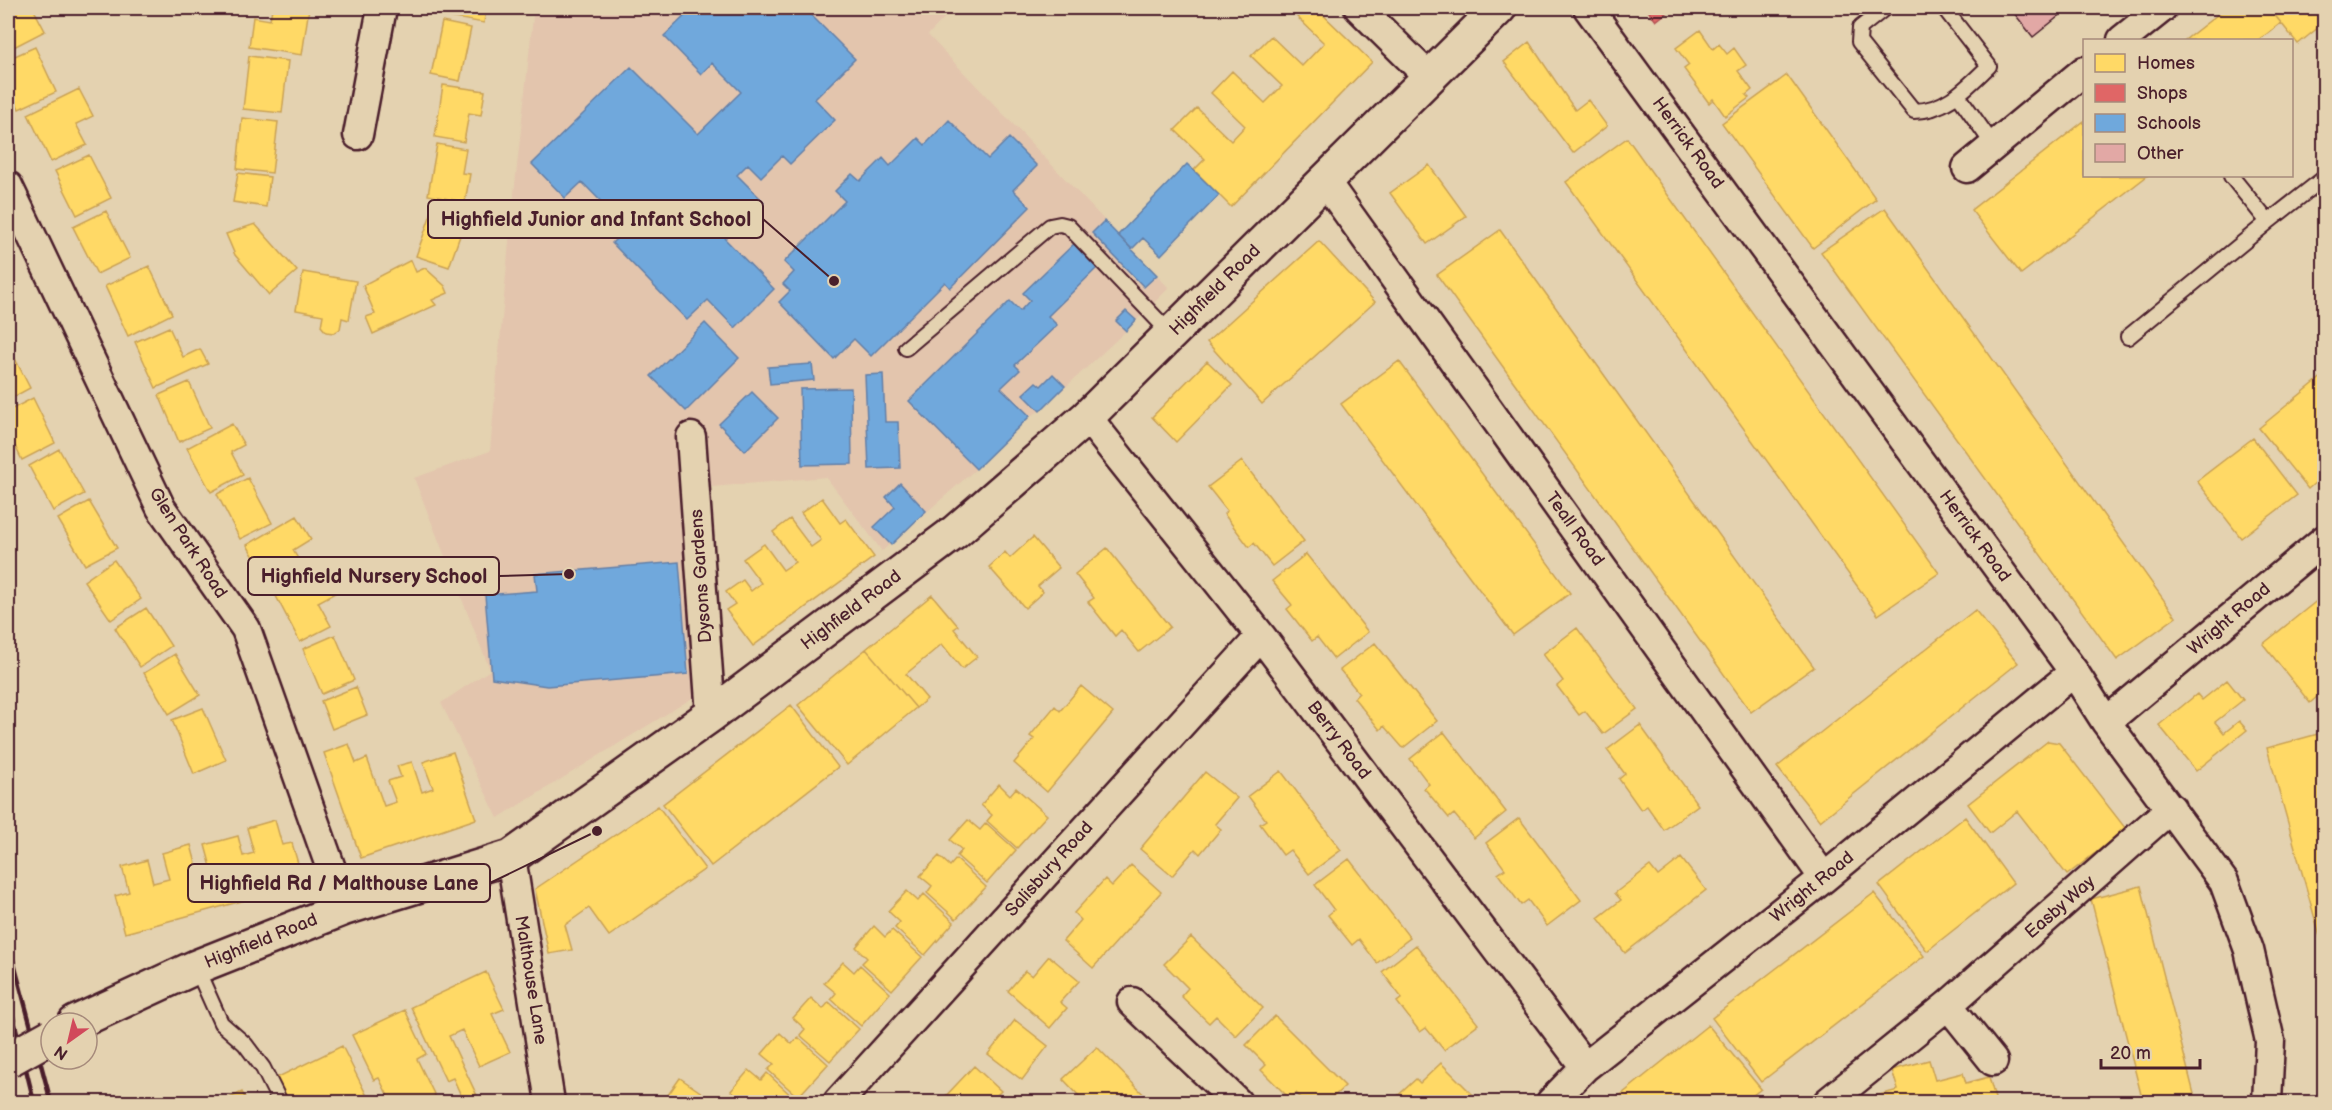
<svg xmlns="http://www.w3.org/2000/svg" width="2332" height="1110" font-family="'Balsamiq Sans',sans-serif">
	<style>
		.built { fill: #e3c5ad }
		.homes { fill: #ffd966; stroke: #c9a154; stroke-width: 1.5 }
		.shops { fill: #e06666; stroke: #b35154; stroke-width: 1.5 }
		.schools { fill: #6fa8dc; stroke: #647fa7; stroke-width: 1.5 }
		.building { fill: #e2a8a5; stroke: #4a1f2b; stroke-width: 1.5 }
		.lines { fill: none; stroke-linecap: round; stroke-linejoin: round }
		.lane-casing { stroke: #4a1f2b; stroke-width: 18 }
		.street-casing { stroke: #4a1f2b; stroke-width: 33 }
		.secondary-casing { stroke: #4a1f2b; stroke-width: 38 }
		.lane { stroke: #e4d2b0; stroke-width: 14 }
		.street { stroke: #e4d2b0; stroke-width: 28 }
		.secondary { stroke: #e4d2b0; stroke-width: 33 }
		.rail { stroke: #4a1f2b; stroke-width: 4.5 }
		.secondary-bridge-casing { stroke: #4a1f2b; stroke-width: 38; stroke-linecap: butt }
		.secondary-bridge { stroke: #e4d2b0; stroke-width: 33 }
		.labels { text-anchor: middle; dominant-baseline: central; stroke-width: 6; stroke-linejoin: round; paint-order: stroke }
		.street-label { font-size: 18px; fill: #4a1f2b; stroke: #e4d2b0 }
		.leader { fill: none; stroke: #4a1f2b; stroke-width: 2 }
		.callout-dot { fill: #4a1f2b; stroke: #e4d2b0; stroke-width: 2 }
		.callout { fill: #e4d2b0; stroke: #4a1f2b; stroke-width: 2 }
		.callout-label { font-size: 20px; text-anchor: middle; font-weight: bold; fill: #4a1f2b }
	</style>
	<rect width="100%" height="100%" fill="#e4d2b0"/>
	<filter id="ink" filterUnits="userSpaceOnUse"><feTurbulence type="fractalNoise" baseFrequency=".0167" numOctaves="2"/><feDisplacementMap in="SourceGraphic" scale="12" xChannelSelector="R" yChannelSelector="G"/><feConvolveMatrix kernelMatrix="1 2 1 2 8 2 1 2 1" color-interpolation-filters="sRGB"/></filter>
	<g filter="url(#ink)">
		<path class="built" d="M534 8H954L928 35 1169 288 1126 331 1040 411 1030 416 976 469 882 551 826 477 712 487 697 439 679 438 694 697 498 818 441 703 490 670 414 478 490 451 510 231Z"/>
		<path class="homes" d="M8 8H33L45 31 8 50Z
			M272 8H309L302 55 249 47 253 17 270 20Z
			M444 8H486L484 23 443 16Z
			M1296 8H1316L1372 62 1231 207 1194 170 1205 159 1175 130 1197 108 1231 141 1245 126 1211 93 1232 71 1265 103 1282 86 1251 56 1271 36 1302 66 1324 43 1292 12Z
			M1404 8H1416L1410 13Z
			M2226 8H2269L2281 23 2259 40H2185Z
			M2269 8H2324V23L2298 44Z
			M442 22 471 28 460 81 431 75Z
			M1700 30 1713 49 1719 44 1727 54 1734 48 1746 65 1738 71 1752 90 1746 95 1749 98 1725 116 1713 99 1709 103 1684 69 1689 65 1676 48Z
			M1529 42 1575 110 1588 100 1607 126 1573 153 1504 62Z
			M35 47 56 92 19 109 8 84V59Z
			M249 56 288 61 282 113 243 109Z
			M1787 75 1876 199 1813 248 1722 123Z
			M443 85 485 91 481 115 469 113 464 142 435 137Z
			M79 89 93 116 76 124 87 145 51 162 28 114Z
			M242 118 278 122 272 173 237 169Z
			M2084 121V176H2147L2021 274 1971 210Z
			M1627 138 1939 573 1878 615 1566 182Z
			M437 144 466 149 462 173 470 174 465 202 428 195Z
			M89 155 111 198 77 215 55 171Z
			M1429 165 1466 216 1427 244 1390 193Z
			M238 173 270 177 266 207 233 202Z
			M436 200 482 216 475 235 462 230 449 267 416 256Z
			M1885 208 2176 617 2117 660 1821 252Z
			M106 211 130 258 97 274 73 227Z
			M255 224 297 271 269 295 235 255 226 234Z
			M1500 230 1814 667 1751 712 1437 275Z
			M1319 241 1375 302 1262 404 1207 342Z
			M411 260 416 272 425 268 445 286 448 293 432 300 436 305 373 334 366 317 375 314 363 285Z
			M149 266 172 314 128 336 105 286Z
			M303 272 356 281 349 320 342 318 340 329 334 333 326 332 321 326 323 315 296 310Z
			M169 327 183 357 200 349 208 364 156 388 135 342Z
			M8 345 30 388 8 400Z
			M1207 361 1232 385 1176 442 1152 417Z
			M1399 361 1570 593 1513 635 1341 404Z
			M2324 375V475L2308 489 2259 428Z
			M189 382 210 428 179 442 159 395Z
			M33 398 55 443 22 460 8 432V411Z
			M232 424 244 445 231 452 243 475 211 492 187 448Z
			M2253 438 2297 495 2241 538 2197 481Z
			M59 449 84 494 53 511 29 466Z
			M1242 461 1304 541 1272 566 1254 543 1249 547 1224 514 1227 511 1208 487Z
			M248 478 272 523 240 539 217 494Z
			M822 498 840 523 846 519 874 557 753 646 726 610 735 604 726 592 743 580 751 591 761 583 743 559 764 544 783 570 795 562 773 532 790 519 811 547 821 540 801 513Z
			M89 501 117 548 85 565 58 519Z
			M297 516 311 539 293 550 305 571 273 590 247 545Z
			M1033 537 1059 568 1038 586 1043 592 1025 608 989 567 1005 552 1010 558Z
			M1107 548 1170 627 1139 652 1121 630 1115 636 1088 602 1094 598 1075 574Z
			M1306 554 1368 632 1334 659 1317 637 1312 641 1287 609 1292 605 1272 581Z
			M114 560 141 599 111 620 84 581Z
			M328 569 339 591 318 602 331 626 300 642 276 596Z
			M932 595 958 626 954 629 977 657 962 669 942 644 906 674 927 699 916 708 866 649Z
			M2324 595V691L2310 703 2263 644Z
			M146 608 171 646 140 667 115 628Z
			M1975 610 2018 663 1820 821 1777 767Z
			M1577 628 1637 709 1603 734 1585 711 1579 715 1557 686 1563 681 1543 654Z
			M335 635 354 680 322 694 303 649Z
			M1375 643 1437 721 1403 748 1384 726 1380 730 1354 698 1359 693 1340 670Z
			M866 649 916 708 847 765 798 705Z
			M175 654 200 695 169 714 144 673Z
			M2227 680 2243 700 2215 722 2224 733 2239 721 2247 730 2196 771 2159 725 2197 694 2202 700Z
			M1081 686 1113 713 1047 792 1014 763 1034 739 1030 736 1055 706 1060 711Z
			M356 687 367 715 332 729 321 701Z
			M791 705 838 767 711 866 663 804Z
			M203 708 226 760 194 774 172 720Z
			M1640 725 1698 805 1664 830 1647 806 1641 810 1619 779 1625 774 1607 750Z
			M1444 732 1506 812 1474 838 1454 814 1449 818 1424 788 1429 784 1410 759Z
			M2318 734 2324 757V951L2267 748Z
			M2048 741 2059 743 2126 829 2067 875 2017 811 1990 833 1968 804Z
			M349 744 356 763 367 758 384 806 396 802 388 781 401 777 397 766 412 762 422 792 433 788 423 762 453 752 476 819 361 858 324 753Z
			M1281 771 1341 850 1309 874 1290 850 1283 855 1260 824 1266 820 1248 796Z
			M1205 772 1237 798 1215 824 1221 829 1200 854 1195 849 1172 876 1140 849Z
			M999 784 1010 795 1016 788 1047 815 1017 848 987 821 992 815 981 805Z
			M658 806 705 869 609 936 589 908 565 925 572 950 549 954 535 889Z
			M1965 817 2013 883 1927 951 1879 885Z
			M1519 818 1581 900 1547 926 1528 900 1521 905 1498 874 1505 869 1486 843Z
			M275 820 282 845 292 843 304 884 125 933 115 896 129 892 122 867 147 860 153 883 169 879 162 853 191 845 198 871 211 867 205 845 238 836 243 856 254 853 247 828Z
			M968 820 980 830 986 823 1016 850 987 883 957 856 962 850 950 840Z
			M939 856 950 866 956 859 986 887 956 919 927 893 932 886 920 876Z
			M1681 858 1706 890 1625 953 1598 918 1621 900 1615 893 1650 866 1658 876Z
			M1349 859 1410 938 1377 963 1359 939 1352 945 1328 915 1334 910 1315 885Z
			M1131 865 1161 892 1093 968 1063 941 1081 920 1074 913 1105 879 1112 886Z
			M2141 886 2196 1102H2143L2091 899Z
			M907 891 918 901 924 894 954 922 925 955 895 928 900 922 888 911Z
			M1874 893 1924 956 1761 1082 1712 1018Z
			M874 926 885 937 892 930 922 957 892 990 862 963 867 958 856 947Z
			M1191 937 1263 1008 1236 1036 1216 1016 1209 1023 1181 996 1188 988 1164 964Z
			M1416 945 1478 1024 1444 1050 1426 1028 1420 1032 1397 1002 1402 998 1382 972Z
			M1049 956 1079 981 1060 1002 1067 1008 1050 1028 1008 991 1025 971 1032 976Z
			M843 962 854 972 860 965 890 993 861 1026 831 999 836 993 824 983Z
			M486 972 504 1009 492 1014 510 1052 479 1066 462 1030 449 1036 479 1100 464 1102 453 1078 446 1081 411 1007Z
			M811 998 823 1009 829 1002 859 1029 830 1061 800 1035 805 1029 793 1018Z
			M405 1010 426 1054 417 1059 438 1102H391L379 1078 374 1080 352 1035Z
			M1275 1016 1345 1086 1328 1102H1305L1296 1093 1290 1099 1261 1070 1266 1065 1246 1045Z
			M1015 1020 1048 1046 1022 1080 988 1054Z
			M1708 1025 1761 1089 1744 1102H1612Z
			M780 1033 792 1044 798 1037 828 1064 798 1097 768 1070 774 1064 762 1054Z
			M342 1046 370 1102H288L276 1078Z
			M1097 1047 1151 1102H1079L1082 1099 1063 1079Z
			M1929 1060 1935 1080 1963 1073 1966 1083 1989 1077 1996 1102H1866L1865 1099 1898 1090 1892 1070Z
			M1441 1063 1474 1096 1467 1102H1391L1416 1079 1420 1083Z
			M974 1066 1001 1091 990 1102H940Z
			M749 1070 761 1080 767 1073 797 1101 741 1102 743 1101 731 1091Z
			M680 1078 715 1102H663Z
			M242 1092 247 1102H221Z"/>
		<path class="shops" d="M1646 8H1663L1666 13 1656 21Z"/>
		<path class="schools" d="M693 8H721L728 14 735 8H804L855 59 815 99 835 120 790 164 782 156 761 177 748 164 737 175 764 202 725 239 774 289 735 328 708 300 687 320 612 243 627 228 582 182 565 198 532 164 631 67 698 134 741 92 712 63 701 74 664 36Z
			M949 120 988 159 1009 138 1037 166 1013 190 1030 207 950 288 945 282 871 356 854 339 834 359 779 302 790 291 783 284 794 272 784 262 845 201 835 191 852 174 860 181 883 158 890 166 918 138 925 145Z
			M1187 164 1219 195 1161 255 1143 238 1132 249 1118 235Z
			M1104 221 1157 275 1144 287 1092 233Z
			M1077 241 1100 265 1048 316 1057 325 1015 365 1020 370 1001 388 1030 416 976 469 909 401 1010 301 1020 311 1030 300 1023 293Z
			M1126 311 1136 320 1126 331 1116 321Z
			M705 323 739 358 686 411 651 376Z
			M812 364 814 380 770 384 768 367Z
			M883 374 885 422H898L900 468 869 469 865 375Z
			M1053 374 1065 386 1040 411 1023 394 1036 382 1041 386Z
			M851 388 852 464 802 465 800 389Z
			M752 392 778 418 745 451 719 424Z
			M900 483 926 511 891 545 874 527 895 507 886 497Z
			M679 562 688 674 547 686 492 678 485 595 537 591 535 574Z"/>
		<path class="building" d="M2010 8H2069L2033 37Z"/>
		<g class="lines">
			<g class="lane-casing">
				<path id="lane" d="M1885 8 1860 28 1859 42 1914 111C1946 111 1967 87 1989 66L1944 8
					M1958 95 1994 146
					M2231 176 2268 222 2324 178
					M2128 337 2268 222
					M906 348 1050 226 1060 224 1068 226 1171 334
					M196 967 221 1023 245 1044 263 1068 280 1102"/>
			</g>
			<g class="street-casing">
				<path id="street" d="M1359 8 1430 78
					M1588 8 2074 672 2106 722 2224 882 2249 950 2270 1041 2267 1102
					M2122 40 2162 8
					M358 135 382 8
					M1967 168 2084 71
					M1325 181 1824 878
					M8 186 161 508 246 629 345 908
					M1087 417 1261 636 1585 1067
					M691 437 711 715
					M2106 722 2324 540
					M511 857 550 1102
					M1132 1002 1237 1102
					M1948 1005 1993 1061
					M838 1102 1261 636
					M1551 1102 1585 1067 1824 878 2074 672
					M1828 1102 1948 1005 2171 808"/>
			</g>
			<g class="secondary-casing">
				<path id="secondary" d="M75 1023 196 967 345 908 511 857 711 715 955 532 1087 417 1499 8"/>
			</g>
			<use href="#lane" class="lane"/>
			<use href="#street" class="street"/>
			<use href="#secondary" class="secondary"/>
			<path class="rail" d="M8 941 51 1102
				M8 996 34 1102"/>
			<g class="secondary-bridge-casing">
				<path id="secondary-bridge" d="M8 1060 51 1036"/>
			</g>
			<use href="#secondary-bridge" class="secondary-bridge"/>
		</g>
	</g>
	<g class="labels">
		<g class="street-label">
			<text transform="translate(1688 143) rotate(54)">Herrick Road</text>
			<text transform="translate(1215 290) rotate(-45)">Highfield Road</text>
			<text transform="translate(1575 529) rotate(54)">Teall Road</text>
			<text transform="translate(1975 536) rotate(54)">Herrick Road</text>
			<text transform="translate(188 543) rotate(57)">Glen Park Road</text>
			<text transform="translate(701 576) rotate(-94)">Dysons Gardens</text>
			<text transform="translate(851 610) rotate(-37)">Highfield Road</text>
			<text transform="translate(2229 619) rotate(-40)">Wright Road</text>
			<text transform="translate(1339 740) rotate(53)">Berry Road</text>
			<text transform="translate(1049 869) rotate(-48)">Salisbury Road</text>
			<text transform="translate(1812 887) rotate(-39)">Wright Road</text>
			<text transform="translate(2060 907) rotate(-41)">Easby Way</text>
			<text transform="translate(261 941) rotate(-22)">Highfield Road</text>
			<text transform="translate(531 980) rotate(81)">Malthouse Lane</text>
		</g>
	</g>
	<path class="leader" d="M834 281L763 219M569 574L499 576M597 831L490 883"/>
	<g class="callout-dot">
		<circle cx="834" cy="281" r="6"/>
		<circle cx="569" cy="574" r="6"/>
		<circle cx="597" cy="831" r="6"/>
	</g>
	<g class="callout">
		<rect x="428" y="200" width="335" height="38" rx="6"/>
		<rect x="248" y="557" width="251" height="38" rx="6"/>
		<rect x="188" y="864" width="302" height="38" rx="6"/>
	</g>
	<g class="callout-label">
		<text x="596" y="226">Highfield Junior and Infant School</text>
		<text x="374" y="583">Highfield Nursery School</text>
		<text x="339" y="890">Highfield Rd / Malthouse Lane</text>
	</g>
	<rect width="2332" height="1110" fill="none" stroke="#e4d2b0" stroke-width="30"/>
	<rect x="15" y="15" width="2302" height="1080" fill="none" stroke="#4a1f2b" stroke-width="2" filter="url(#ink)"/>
	<rect x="2083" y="39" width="210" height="138" fill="#e4d2b0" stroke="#a68a7b" stroke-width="1.5"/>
	<rect x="2095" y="54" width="30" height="18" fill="#ffd966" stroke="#a68a7b" stroke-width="1.5"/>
	<text x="2137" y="69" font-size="18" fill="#4a1f2b">Homes</text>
	<rect x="2095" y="84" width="30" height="18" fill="#e06666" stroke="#a68a7b" stroke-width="1.5"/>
	<text x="2137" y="99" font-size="18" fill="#4a1f2b">Shops</text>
	<rect x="2095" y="114" width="30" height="18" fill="#6fa8dc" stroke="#a68a7b" stroke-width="1.5"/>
	<text x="2137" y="129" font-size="18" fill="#4a1f2b">Schools</text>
	<rect x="2095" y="144" width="30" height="18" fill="#e2a8a5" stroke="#a68a7b" stroke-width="1.5"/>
	<text x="2137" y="159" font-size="18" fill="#4a1f2b">Other</text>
	<g transform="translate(69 1041) rotate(214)"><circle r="28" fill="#e4d2b0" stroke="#a68a7b" stroke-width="1.5"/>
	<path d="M0-4.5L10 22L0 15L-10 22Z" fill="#d1495b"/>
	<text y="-9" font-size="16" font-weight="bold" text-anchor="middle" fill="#4a1f2b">N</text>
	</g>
	<path d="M2101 1059v9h99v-9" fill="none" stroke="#4a1f2b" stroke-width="3"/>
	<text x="2110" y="1059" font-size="18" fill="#4a1f2b" stroke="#e4d2b0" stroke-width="4.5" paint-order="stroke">20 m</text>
</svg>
